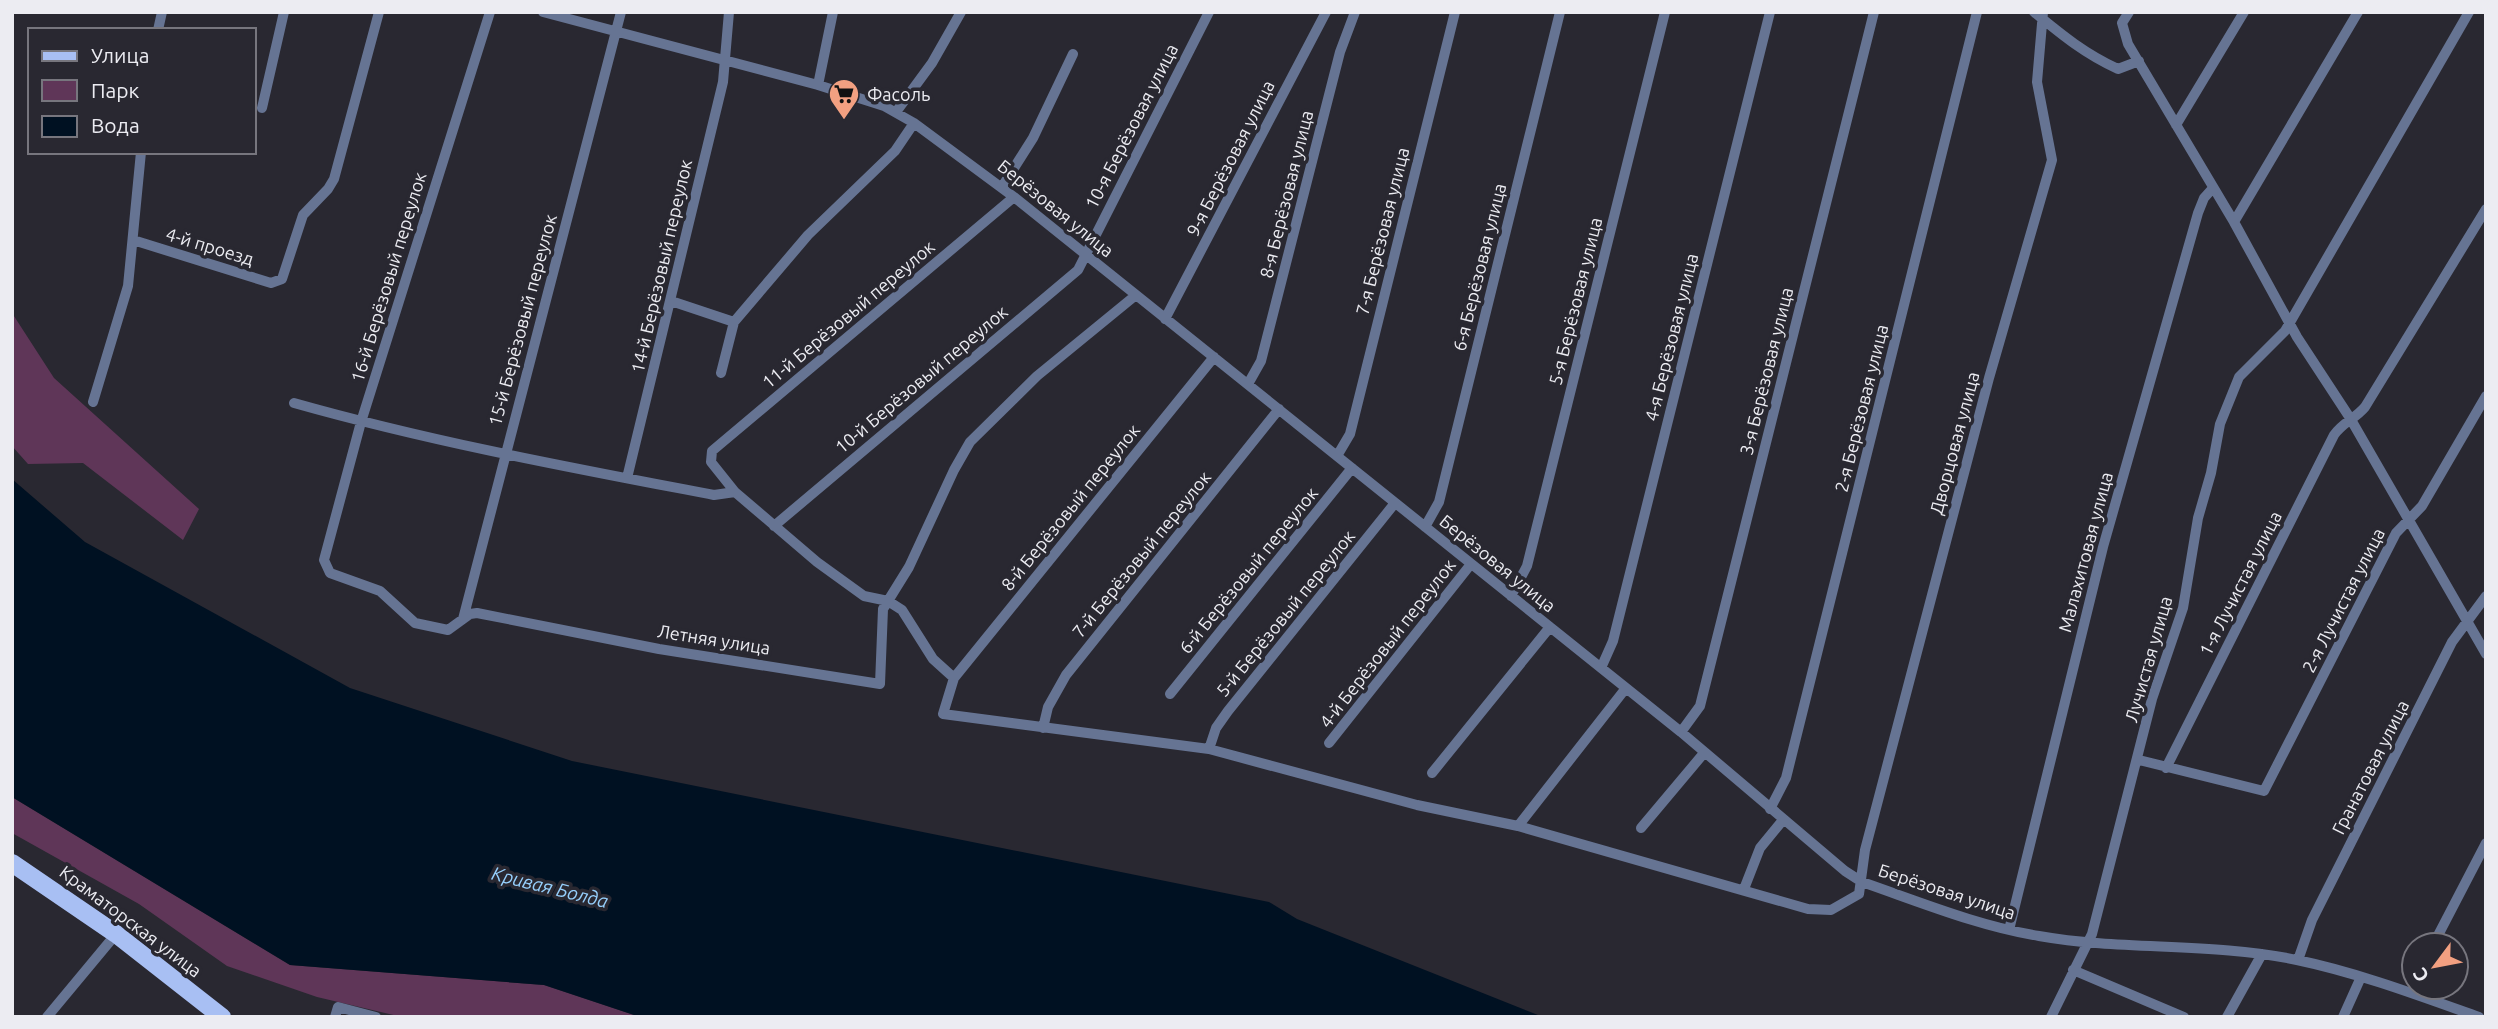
<svg xmlns="http://www.w3.org/2000/svg" width="2498" height="1029" font-family="Ubuntu,sans-serif">
	<style>
		.green { fill: #5f3658 }
		.water { fill: #012 }
		.lines { fill: none; stroke-linecap: round; stroke-linejoin: round }
		.minor { stroke: #667493; stroke-width: 10 }
		.primary { stroke: #a8bff3; stroke-width: 18 }
		.labels { text-anchor: middle; dominant-baseline: central; stroke-width: 7; stroke-linejoin: round; paint-order: stroke }
		.poi-label { font-size: 18px; fill: #ececf2; stroke: #292831; text-anchor: start }
		.street-label { font-size: 18px; fill: #ececf2; stroke: #292831 }
		.water-label { font-size: 19px; font-style: italic; fill: #96cffc; stroke: #292831 }
	</style>
	<rect width="100%" height="100%" fill="#292831"/>
	<path class="green" d="M12 313 54 378 199 509 183 540 83 463 28 464 12 446Z
		M12 797 290 965 544 985 640 1017H402L317 997 227 966 139 904 12 833Z"/>
	<path class="water" d="M12 479 85 542 350 688 572 761 1269 902 1297 919 1543 1017H640L544 985 290 965 12 797Z"/>
	<g class="lines">
		<path class="minor" d="M490 12 361 422 324 560 330 573 380 591 415 623 448 630 470 614 477 613 659 649 880 684 883 609 909 567 954 470 970 442 1037 376 1136 295
			M543 12 818 85 884 106 914 123 1014 197 1681 732 1845 871 1862 882C1920 902 1978 926 2039 936 2124 951 2212 942 2297 960 2359 973 2420 996 2479 1017
			M2034 12C2062 35 2085 54 2118 69L2139 61
			M2129 12 2122 23 2128 44 2234 222 2297 337 2350 418 2486 654
			M158 30 162 12
			M818 85 833 12
			M262 108 284 12
			M896 112 932 63 961 12
			M2176 125 2244 12
			M1002 187 1033 138 1073 54
			M1014 197 712 451 711 462 735 492 817 562 864 596 888 601 902 610 933 659 954 678 943 714 1209 749 1417 805 1518 826 1808 909 1831 910 1859 894 1865 850 1989 378 2052 160 2037 82 2043 12
			M2234 222 2358 12
			M133 240 271 283 282 279 303 215 328 189 334 179 379 12
			M671 301 734 322
			M1165 319 1326 12
			M721 373 734 322 808 235 895 151 914 123
			M1248 384 1261 361 1340 52 1355 12
			M93 402 128 286 141 152
			M294 403C432 442 573 468 714 495L735 492
			M1337 456 1350 434 1455 12
			M627 478 723 82 729 12
			M774 526 1078 270 1209 12
			M1425 527 1439 502 1560 12
			M1511 596 1527 566 1665 12
			M463 619 621 12
			M1601 668 1613 641 1770 12
			M954 678 1214 357
			M1170 694 1352 468
			M1043 728 1048 707 1066 675 1279 409
			M1681 732 1700 706 1874 12
			M1329 743 1471 564
			M1209 749 1216 728 1228 711 1395 503
			M2139 760 2264 791 2396 533 2422 506 2486 396
			M2166 768 2334 435C2343 422 2355 419 2365 407L2486 209
			M1432 773 1550 627
			M1770 809 1786 778 1977 12
			M1518 826 1626 688
			M1641 828 1704 753
			M1744 889 1760 848 1783 820
			M2009 930 2103 547 2198 213 2204 198 2213 188
			M2433 945 2486 843
			M2298 960 2312 920 2452 642 2486 596
			M2073 970 2184 1017
			M47 1017 116 934
			M335 1017 338 1007 376 1017
			M2051 1017 2092 934 2152 699 2183 608 2198 518 2211 473 2220 424 2239 377 2285 331 2469 12
			M2227 1017 2262 954
			M2343 1017 2361 977"/>
		<path class="primary" d="M12 863 116 934 222 1017"/>
	</g>
	<defs>
		<g id="supermarket-pin" transform="scale(1.575)"><path d="M0 17L-7.5 6A9.5 9.5 0 1 1 7.5 6Z" fill="#f2a081" stroke="#292831"/><path d="M-6-5.5h2.5l.6 2H6L4.5 2H-2.5L-4.4-4H-6ZM-1.5 3.2a1.3 1.3 0 1 0 .1 0ZM3 3.2a1.3 1.3 0 1 0 .1 0Z" fill="#111"/></g>
	</defs>
	<g fill-rule="evenodd">
		<use href="#supermarket-pin" x="844" y="94"/>
	</g>
	<g class="labels">
		<g class="poi-label">
			<text x="867" y="94">Фасоль</text>
		</g>
		<g class="street-label">
			<text transform="translate(1131 126) rotate(-63)">10-я Берёзовая улица</text>
			<text transform="translate(1230 158) rotate(-63)">9-я Берёзовая улица</text>
			<text transform="translate(1286 194) rotate(-76)">8-я Берёзовая улица</text>
			<text transform="translate(1056 208) rotate(39)">Берёзовая улица</text>
			<text transform="translate(1382 231) rotate(-76)">7-я Берёзовая улица</text>
			<text transform="translate(210 246) rotate(17)">4-й проезд</text>
			<text transform="translate(661 266) rotate(-77)">14-й Берёзовый переулок</text>
			<text transform="translate(1479 267) rotate(-76)">6-я Берёзовая улица</text>
			<text transform="translate(388 277) rotate(-73)">16-й Берёзовый переулок</text>
			<text transform="translate(1575 301) rotate(-76)">5-я Берёзовая улица</text>
			<text transform="translate(848 314) rotate(-40)">11-й Берёзовый переулок</text>
			<text transform="translate(522 320) rotate(-75)">15-й Берёзовый переулок</text>
			<text transform="translate(1671 337) rotate(-76)">4-я Берёзовая улица</text>
			<text transform="translate(1766 371) rotate(-76)">3-я Берёзовая улица</text>
			<text transform="translate(921 379) rotate(-40)">10-й Берёзовый переулок</text>
			<text transform="translate(1861 408) rotate(-76)">2-я Берёзовая улица</text>
			<text transform="translate(1954 443) rotate(-75)">Дворцовая улица</text>
			<text transform="translate(1070 507) rotate(-51)">8-й Берёзовый переулок</text>
			<text transform="translate(2085 552) rotate(-75)">Малахитовая улица</text>
			<text transform="translate(1141 554) rotate(-51)">7-й Берёзовый переулок</text>
			<text transform="translate(1498 563) rotate(39)">Берёзовая улица</text>
			<text transform="translate(1248 570) rotate(-51)">6-й Берёзовый переулок</text>
			<text transform="translate(2240 583) rotate(-63)">1-я Лучистая улица</text>
			<text transform="translate(2343 600) rotate(-63)">2-я Лучистая улица</text>
			<text transform="translate(1285 613) rotate(-51)">5-й Берёзовый переулок</text>
			<text transform="translate(714 639) rotate(9)">Летняя улица</text>
			<text transform="translate(1387 643) rotate(-52)">4-й Берёзовый переулок</text>
			<text transform="translate(2148 659) rotate(-74)">Лучистая улица</text>
			<text transform="translate(2370 767) rotate(-63)">Гранатовая улица</text>
			<text transform="translate(1947 891) rotate(18)">Берёзовая улица</text>
			<text transform="translate(131 921) rotate(37)">Краматорская улица</text>
		</g>
		<g class="water-label">
			<text transform="translate(550 887) rotate(14)">Кривая Болда</text>
		</g>
	</g>
	<rect width="2498" height="1029" fill="none" stroke="#ececf2" stroke-width="28"/>
	<rect x="28" y="28" width="228" height="126" fill="#292831" stroke="#77767e" stroke-width="2"/>
	<rect x="42" y="51" width="35" height="10" fill="#a8bff3" stroke="#77767e" stroke-width="2"/>
	<text x="91" y="63" font-size="21" fill="#ececf2">Улица</text>
	<rect x="42" y="80" width="35" height="21" fill="#5f3658" stroke="#77767e" stroke-width="2"/>
	<text x="91" y="98" font-size="21" fill="#ececf2">Парк</text>
	<rect x="42" y="116" width="35" height="21" fill="#001122" stroke="#77767e" stroke-width="2"/>
	<text x="91" y="133" font-size="21" fill="#ececf2">Вода</text>
	<g transform="translate(2435 966) rotate(238)"><circle r="33" fill="#292831" stroke="#77767e" stroke-width="2"/>
	<path d="M0-5L12 26L0 18L-12 26Z" fill="#f2a081"/>
	<text y="-10" font-size="19" font-weight="bold" text-anchor="middle" fill="#ececf2">С</text>
	</g>
</svg>
